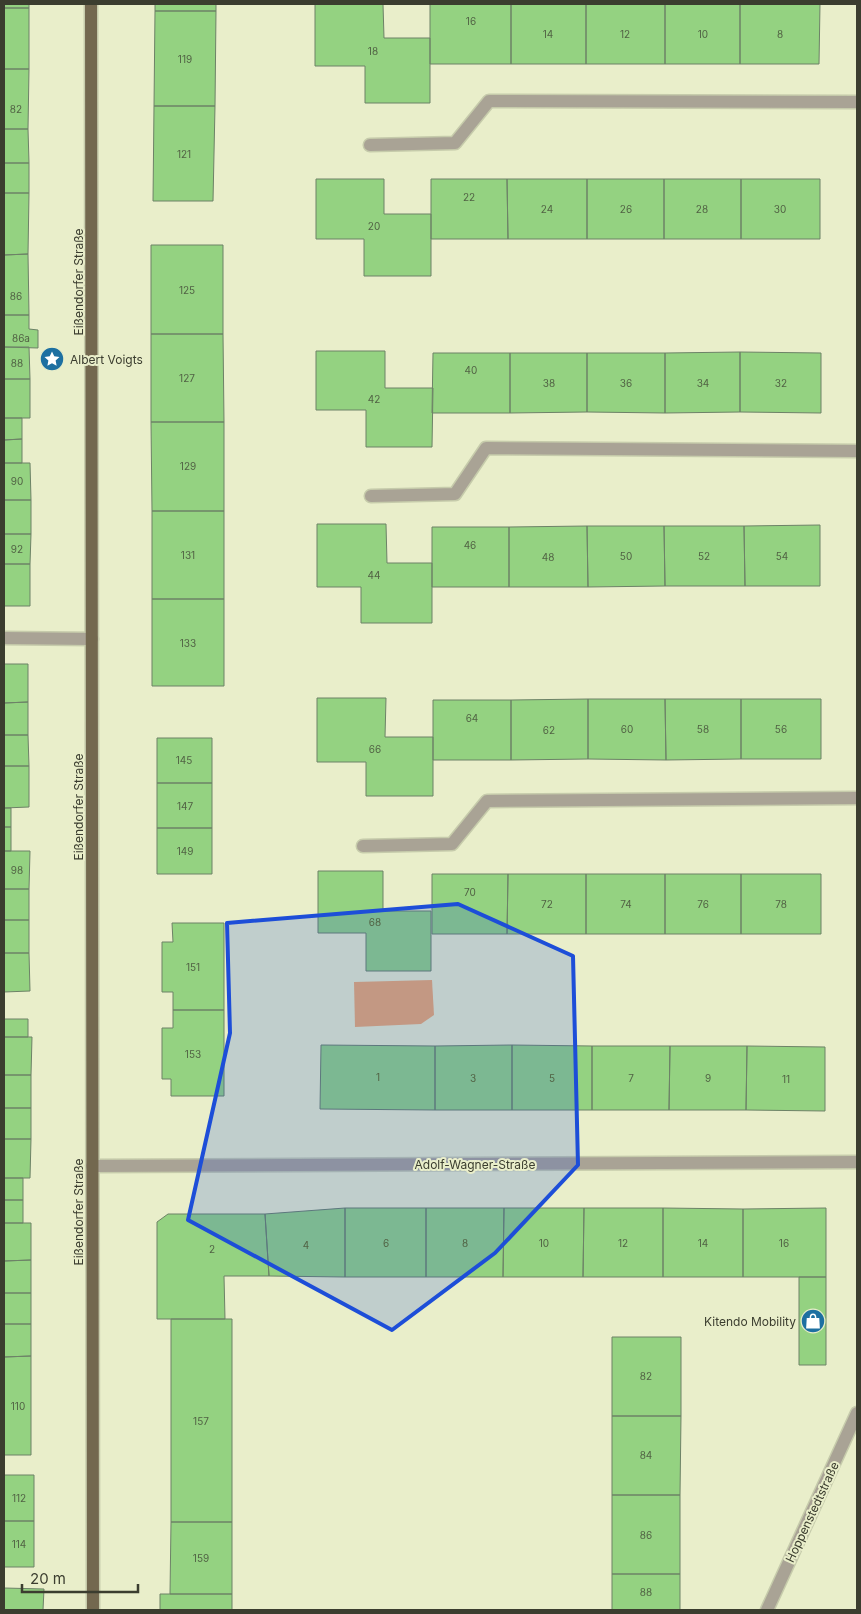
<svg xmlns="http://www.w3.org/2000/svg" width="861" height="1614" font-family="Inter,sans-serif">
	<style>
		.green { fill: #edab6f }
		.building { fill: #94d281; stroke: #6d8267 }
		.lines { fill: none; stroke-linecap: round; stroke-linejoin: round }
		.minor-casing { stroke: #c6cbab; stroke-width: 15 }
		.major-casing { stroke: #c6cbab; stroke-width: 15 }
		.minor { stroke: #a9a395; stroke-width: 12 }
		.major { stroke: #73684f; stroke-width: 12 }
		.marked { fill: #1d4ed8; fill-opacity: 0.2; stroke: #1d4ed8; stroke-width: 4; stroke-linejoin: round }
		.labels { text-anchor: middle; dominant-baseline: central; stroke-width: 4; stroke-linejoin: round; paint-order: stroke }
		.number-label { font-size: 10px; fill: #516244 }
		.street-label { font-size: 12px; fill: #3b3d2f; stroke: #e9eeca }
		.poi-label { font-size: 12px; fill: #3b3d2f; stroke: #e9eeca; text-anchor: start }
	</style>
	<rect width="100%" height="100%" fill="#e9eeca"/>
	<path class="green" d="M432 980 434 1015 421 1024 355 1027 354 982Z"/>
	<path class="building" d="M4 4H29V8H4Z
		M155 4H216V11H155Z
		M315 4H383L384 38H430V103H365V66H315Z
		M430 4H511V64H430Z
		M511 4H586V64H511Z
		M586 4H665V64H586Z
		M665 4H740V64H665Z
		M740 4H820L819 64H740Z
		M4 8H29V69H4Z
		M155 11H216L215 106H154Z
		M4 69H29L28 129H4Z
		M154 106H215L213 201H153Z
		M4 129H28L29 163H4Z
		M4 163H29V193H4Z
		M316 179H384V214H431V276H364V239H316Z
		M431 179H507L508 239H431Z
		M507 179H587V239H508Z
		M587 179H664V239H587Z
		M664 179H741V239H664Z
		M741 179H820V239H741Z
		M4 193H29L28 254 4 255Z
		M151 245H223V334H151Z
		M28 254 29 315H4V255Z
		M4 315H29V329L38 330V348L4 347Z
		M151 334H223L224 422H151Z
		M4 347H29L30 379H4Z
		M316 351H385V388H433L432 447H366V410H316Z
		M740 352 821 353V413L740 412Z
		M740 352V412L665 413V353Z
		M433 353H510V413H432Z
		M510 353H587V412L510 413Z
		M587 353H665V413L587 412Z
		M4 379H30V418H4Z
		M4 418H22V439L4 440Z
		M151 422H224V511H152Z
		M22 439V463H4V440Z
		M4 463H30L31 500H4Z
		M4 500H31V534H4Z
		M152 511H224V599H152Z
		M317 524H386L387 563H432V623H361V587H317Z
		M820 525V586H745L744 526Z
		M587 526H664L665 586 588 587Z
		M587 526 588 587H509V527Z
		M664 526H744L745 586H665Z
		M432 527H509V587H432Z
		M4 534H31L30 564H4Z
		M4 564H30V606H4Z
		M152 599H224V686H152Z
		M4 664H28V702L4 703Z
		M317 698H386L385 737H433V796H366V762H317Z
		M588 699H665L666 760 588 759Z
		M588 699V759L511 760V700Z
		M665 699H741V759L666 760Z
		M741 699H821V759H741Z
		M433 700H511V760H433Z
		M28 702V735H4V703Z
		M4 735H28L29 766H4Z
		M157 738H212V783H157Z
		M4 766H29V807L4 808Z
		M157 783H212V828H157Z
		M4 808H11V827H4Z
		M4 827H11V851H4Z
		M157 828H212V874H157Z
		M4 851H30L29 889H4Z
		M318 871H383V911H431V971H366V933H318Z
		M432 874H508L507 934H432Z
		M508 874H586V934H507Z
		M586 874H665V934H586Z
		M665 874H741V934H665Z
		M741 874H821V934H741Z
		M4 889H29V920H4Z
		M4 920H29V953H4Z
		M172 923H224V1010H173V992H162V942H173Z
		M4 953H29L30 991 4 992Z
		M173 1010H224V1096H171V1079H162V1028H173Z
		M4 1019H28V1037H4Z
		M4 1037H32L31 1075H4Z
		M321 1045 435 1046V1110L320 1109Z
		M512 1045V1110H435V1046Z
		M512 1045 592 1046V1110H512Z
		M592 1046H670L669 1110H592Z
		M670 1046H747L746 1110H669Z
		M747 1046 825 1047V1111L746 1110Z
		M4 1075H31V1108H4Z
		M4 1108H31V1139H4Z
		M4 1139H31L30 1178H4Z
		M4 1178H23V1200H4Z
		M4 1200H23V1223H4Z
		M345 1208H426V1277H345Z
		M345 1208V1277L269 1276 265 1214Z
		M426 1208H504L503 1277H426Z
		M504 1208H584L583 1277H503Z
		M584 1208H663V1277H583Z
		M663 1208 743 1209V1277H663Z
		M826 1208V1277H743V1209Z
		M168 1214H265L269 1276H224L225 1319H157V1222Z
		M4 1223H31V1260L4 1261Z
		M31 1260V1293H4V1261Z
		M799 1277H826V1365H799Z
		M4 1293H31V1324H4Z
		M171 1319H232V1522H171Z
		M4 1324H31V1356L4 1357Z
		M612 1337H681V1416H612Z
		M31 1356V1455H4V1357Z
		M612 1416H681L680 1495H612Z
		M4 1475H34V1521H4Z
		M612 1495H680V1574H612Z
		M4 1521H34V1567H4Z
		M171 1522H232V1594H170Z
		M612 1574H680V1610H612Z
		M4 1588 44 1589 43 1610H4Z
		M160 1594H232V1610H160Z"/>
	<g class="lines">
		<g class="minor-casing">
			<path id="minor" d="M370 145 455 143 489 101 857 102
				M371 496 455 494 486 448 857 451
				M4 638 92 639
				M363 846 452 844 487 801 857 798
				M92 1166 857 1162
				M767 1610 857 1413"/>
		</g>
		<g class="major-casing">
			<path id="major" d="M91 4 93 1610"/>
		</g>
		<use href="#minor" class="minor"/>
		<use href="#major" class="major"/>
	</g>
	<path class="marked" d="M458 904 573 956 578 1165 495 1253 392 1330 188 1220 230 1033 227 923Z"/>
	<defs>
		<g id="sight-disc" transform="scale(1.25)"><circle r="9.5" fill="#1d70a1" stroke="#e9eeca"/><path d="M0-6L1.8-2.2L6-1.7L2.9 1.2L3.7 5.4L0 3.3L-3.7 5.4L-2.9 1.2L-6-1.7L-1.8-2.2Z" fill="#fff"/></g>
		<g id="shop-disc" transform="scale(1.25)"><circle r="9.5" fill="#1d70a1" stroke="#e9eeca"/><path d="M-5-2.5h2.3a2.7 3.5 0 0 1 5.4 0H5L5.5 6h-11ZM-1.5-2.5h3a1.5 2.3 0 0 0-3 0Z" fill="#fff"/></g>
	</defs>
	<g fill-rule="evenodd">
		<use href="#sight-disc" x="52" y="359"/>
		<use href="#shop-disc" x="813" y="1321"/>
	</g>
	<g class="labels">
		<g class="number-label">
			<text x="471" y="21">16</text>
			<text x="548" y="34">14</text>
			<text x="625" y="34">12</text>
			<text x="703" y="34">10</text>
			<text x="780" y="34">8</text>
			<text x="373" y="51">18</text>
			<text x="185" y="59">119</text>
			<text x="16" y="109">82</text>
			<text x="184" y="154">121</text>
			<text x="469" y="197">22</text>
			<text x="547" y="209">24</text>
			<text x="626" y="209">26</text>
			<text x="702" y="209">28</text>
			<text x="780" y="209">30</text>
			<text x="374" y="226">20</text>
			<text x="187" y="290">125</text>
			<text x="16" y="296">86</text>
			<text x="21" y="338">86a</text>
			<text x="17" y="363">88</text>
			<text x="471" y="370">40</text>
			<text x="187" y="378">127</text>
			<text x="549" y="383">38</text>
			<text x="626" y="383">36</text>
			<text x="703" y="383">34</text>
			<text x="781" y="383">32</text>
			<text x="374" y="399">42</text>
			<text x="188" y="466">129</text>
			<text x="17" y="481">90</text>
			<text x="470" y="545">46</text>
			<text x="17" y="549">92</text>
			<text x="188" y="555">131</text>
			<text x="626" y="556">50</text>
			<text x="704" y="556">52</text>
			<text x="782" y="556">54</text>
			<text x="548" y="557">48</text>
			<text x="374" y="575">44</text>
			<text x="188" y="643">133</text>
			<text x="472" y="718">64</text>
			<text x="627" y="729">60</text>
			<text x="703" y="729">58</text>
			<text x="781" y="729">56</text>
			<text x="549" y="730">62</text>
			<text x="375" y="749">66</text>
			<text x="184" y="760">145</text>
			<text x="185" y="806">147</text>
			<text x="185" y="851">149</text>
			<text x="17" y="870">98</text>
			<text x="470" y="892">70</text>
			<text x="547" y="904">72</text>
			<text x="626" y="904">74</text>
			<text x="703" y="904">76</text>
			<text x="781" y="904">78</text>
			<text x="375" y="922">68</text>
			<text x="193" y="967">151</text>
			<text x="193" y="1054">153</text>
			<text x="378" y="1077">1</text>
			<text x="473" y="1078">3</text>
			<text x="552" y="1078">5</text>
			<text x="631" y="1078">7</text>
			<text x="708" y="1078">9</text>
			<text x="786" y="1079">11</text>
			<text x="386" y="1243">6</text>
			<text x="465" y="1243">8</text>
			<text x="544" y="1243">10</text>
			<text x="623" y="1243">12</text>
			<text x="703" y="1243">14</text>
			<text x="784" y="1243">16</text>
			<text x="306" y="1245">4</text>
			<text x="212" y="1249">2</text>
			<text x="646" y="1376">82</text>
			<text x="18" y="1406">110</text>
			<text x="201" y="1421">157</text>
			<text x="646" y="1455">84</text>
			<text x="19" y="1498">112</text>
			<text x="646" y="1535">86</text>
			<text x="19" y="1544">114</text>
			<text x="201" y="1558">159</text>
			<text x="646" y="1592">88</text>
		</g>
		<g class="street-label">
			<text transform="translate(78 282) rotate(-90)">Eißendorfer Straße</text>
			<text transform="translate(78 807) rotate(-90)">Eißendorfer Straße</text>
			<text x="475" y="1164">Adolf-Wagner-Straße</text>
			<text transform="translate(78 1212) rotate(-90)">Eißendorfer Straße</text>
			<text transform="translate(812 1512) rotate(-65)">Hoppenstedtstraße</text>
		</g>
		<g class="poi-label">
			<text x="70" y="359">Albert Voigts</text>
			<text x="796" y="1321" text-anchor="end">Kitendo Mobility</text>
		</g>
	</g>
	<rect width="861" height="1614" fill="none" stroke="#3b3d2f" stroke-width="10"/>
	<path d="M22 1584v8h116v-8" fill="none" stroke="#3b3d2f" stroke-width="2.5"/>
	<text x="30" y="1584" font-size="15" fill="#3b3d2f" stroke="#e9eeca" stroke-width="4" paint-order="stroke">20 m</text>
</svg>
